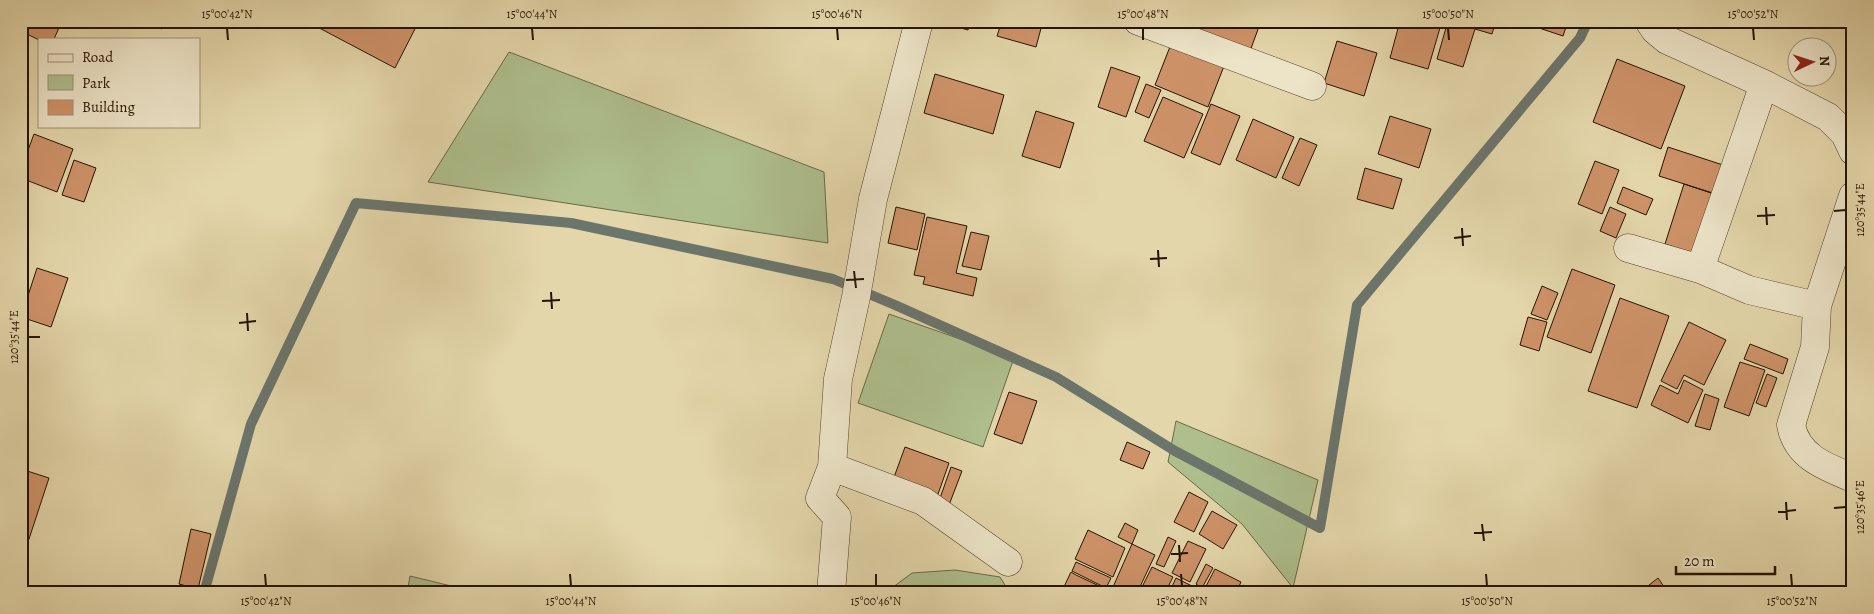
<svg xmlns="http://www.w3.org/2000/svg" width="1874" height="614" font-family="Alegreya,serif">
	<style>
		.green { fill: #aebf8d; stroke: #6a6846 }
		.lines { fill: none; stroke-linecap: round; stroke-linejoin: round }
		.stream { stroke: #6b756c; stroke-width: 10 }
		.building { fill: #ce9268; stroke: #251200 }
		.minor-casing { stroke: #54432a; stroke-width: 29 }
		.minor { stroke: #ede4c8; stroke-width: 28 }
		.ticks { fill: none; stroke: #251200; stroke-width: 2 }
		.neatline { fill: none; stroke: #251200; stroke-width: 2 }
		.ticks-label { font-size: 12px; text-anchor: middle; fill: #251200 }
	</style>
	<rect width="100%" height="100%" fill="#e3d6aa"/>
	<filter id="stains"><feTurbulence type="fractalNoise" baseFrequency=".004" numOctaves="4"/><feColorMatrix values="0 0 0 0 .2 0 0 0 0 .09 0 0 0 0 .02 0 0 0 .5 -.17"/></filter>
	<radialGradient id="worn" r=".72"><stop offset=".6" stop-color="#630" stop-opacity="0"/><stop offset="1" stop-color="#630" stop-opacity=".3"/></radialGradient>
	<path class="green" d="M509 52 824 172 828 243 428 182Z
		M889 314 1014 358 983 447 858 403Z
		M1176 421 1318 480 1293 588 1242 524 1168 462Z
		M955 570 1000 577 1010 593H885L912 573Z
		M410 576 480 593H407Z"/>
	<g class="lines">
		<path class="stream" d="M204 593 251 424 356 203 571 223 833 279 895 305 1056 377 1175 451 1320 528 1357 305 1580 38 1588 21"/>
	</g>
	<path class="building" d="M21 21H62L54 39 39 40 21 31Z
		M145 21H165L162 29Z
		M306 21H419L395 68Z
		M936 21H970L968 30Z
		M1002 21H1043L1036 47 997 36Z
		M1173 21H1261L1249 54Z
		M1400 21H1442L1428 69 1390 58Z
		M1448 21H1496L1492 34 1475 29 1463 67 1437 59Z
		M1518 21H1568L1563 36Z
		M1173 39 1226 61 1208 107 1155 85Z
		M1337 41 1377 53 1364 96 1324 83Z
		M1617 59 1685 86 1661 149 1593 122Z
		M1111 67 1140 77 1126 117 1098 107Z
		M935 74 1004 95 993 134 924 113Z
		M1146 84 1161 90 1149 118 1135 112Z
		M1163 97 1203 114 1184 158 1144 141Z
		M1211 104 1240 116 1220 165 1191 153Z
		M1036 111 1074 123 1060 168 1022 156Z
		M1390 116 1431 129 1419 168 1378 154Z
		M1253 119 1294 137 1276 178 1236 160Z
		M34 134 73 149 57 192 21 178V169Z
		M1300 138 1317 145 1299 186 1282 178Z
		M1668 147 1726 166 1716 194 1659 176Z
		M74 160 96 168 84 202 62 195Z
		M1595 161 1619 170 1602 214 1578 204Z
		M1365 168 1402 179 1393 209 1357 199Z
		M1684 184 1720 196 1701 256 1665 244Z
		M1623 187 1653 199 1646 215 1617 203Z
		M896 207 925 214 917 250 888 243Z
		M1610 207 1626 214 1616 238 1600 231Z
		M927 217 967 226 956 273 977 278 973 296 923 284 925 277 914 275Z
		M971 232 989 236 981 270 962 266Z
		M37 268 68 278 51 327 21 317Z
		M1572 269 1615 285 1591 353 1547 337Z
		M1542 286 1558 293 1547 320 1531 314Z
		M1620 298 1669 316 1637 408 1588 391Z
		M1528 317 1547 322 1539 351 1520 345Z
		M1689 322 1726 340 1704 385 1684 375 1677 389 1661 381Z
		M1750 344 1788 359 1783 374 1744 359Z
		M1740 362 1765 370 1749 416 1724 407Z
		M1767 374 1777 378 1766 407 1756 403Z
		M1684 380 1703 390 1688 423 1651 405 1660 385 1678 394Z
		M1009 392 1037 401 1022 444 994 434Z
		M1705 394 1719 399 1710 430 1695 426Z
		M1127 442 1150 452 1143 469 1120 460Z
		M905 447 949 463 937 497 893 480Z
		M951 467 962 471 949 505 939 501Z
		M21 469 49 478 28 542 21 540Z
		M1189 492 1208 502 1194 532 1174 522Z
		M1212 511 1237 525 1223 549 1199 534Z
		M1125 523 1138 530 1132 544 1118 537Z
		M191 529 211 534 198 589 179 584Z
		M1088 530 1125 548 1113 577 1075 559Z
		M1168 537 1176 541 1164 567 1156 564Z
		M1188 541 1206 549 1190 582 1172 573Z
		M1132 544 1155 555 1137 593H1124L1113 587Z
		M1076 562 1111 578 1106 588 1072 571Z
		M1206 564 1213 568 1202 588 1196 584Z
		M1152 567 1173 577 1165 593H1139Z
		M1215 569 1241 582 1236 593H1209L1204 590Z
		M1071 572 1076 575 1114 593H1061Z
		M1176 578 1206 593H1169Z
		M1658 578 1667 591 1665 593H1647L1644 589Z
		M1243 585 1257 593H1239Z"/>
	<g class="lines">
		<g class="minor-casing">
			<path id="minor" d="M1138 21 1312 86
				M1649 21 1655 30 1667 40 1764 84 1828 117 1845 134 1853 151
				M1853 196 1817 306 1815 347 1791 425C1797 457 1826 467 1853 478
				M1628 248 1700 269 1749 290 1817 306
				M1700 269 1764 84
				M832 467 923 501 1008 562
				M831 593 837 517 820 498 832 467 838 379 856 297 873 199 919 21"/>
		</g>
		<use href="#minor" class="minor"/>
	</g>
	<path class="ticks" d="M227 28 228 40M532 28 533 40M837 28 838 40M1143 28V40M1448 28 1449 40M1753 28 1754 40M1766 207 1767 225M1834 211 1846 210M1757 216 1775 215M1462 228 1463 246M1454 238 1471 236M1158 250 1159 267M1150 259 1167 258M854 271 856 288M846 280 864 279M551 292 552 309M542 301 560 300M247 313 248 331M239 323 256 321M28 337H40M1786 502 1787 520M1834 508 1846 507M1778 512 1796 510M1482 524 1484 541M1474 533 1492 532M1179 545 1180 562M1171 554 1188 553M265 574 266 586M570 574 571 586M876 574V586M1181 574 1182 586M1486 574 1487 586M1791 574 1792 586"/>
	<rect width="1874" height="614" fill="none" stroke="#e3d6aa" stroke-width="55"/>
	<rect x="38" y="38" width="162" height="90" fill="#ede4c8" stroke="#9d9078"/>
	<rect x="48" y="54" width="25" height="8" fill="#ede4c8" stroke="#9d9078"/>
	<text x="82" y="62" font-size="15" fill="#251200">Road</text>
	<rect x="48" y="75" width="25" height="15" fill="#aebf8d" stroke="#9d9078"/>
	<text x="82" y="88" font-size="15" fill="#251200">Park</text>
	<rect x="48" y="100" width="25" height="15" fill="#ce9268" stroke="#9d9078"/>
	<text x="82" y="112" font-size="15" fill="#251200">Building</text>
	<g transform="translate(1812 62) rotate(86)"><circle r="24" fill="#ede4c8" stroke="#9d9078"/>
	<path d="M0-4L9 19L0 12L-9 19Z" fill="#8f2418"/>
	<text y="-8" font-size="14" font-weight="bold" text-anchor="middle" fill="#251200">N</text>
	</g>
	<path d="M1676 566v8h99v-8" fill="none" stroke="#251200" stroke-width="2.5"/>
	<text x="1684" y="566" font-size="15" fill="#251200" stroke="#ede4c8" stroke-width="4" paint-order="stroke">20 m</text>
	<rect x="28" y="28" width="1818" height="558" class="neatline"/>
	<g class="ticks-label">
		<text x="227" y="18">15°00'42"N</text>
		<text x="532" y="18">15°00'44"N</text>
		<text x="837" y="18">15°00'46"N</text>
		<text x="1143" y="18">15°00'48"N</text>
		<text x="1448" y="18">15°00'50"N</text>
		<text x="1753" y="18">15°00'52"N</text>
		<text transform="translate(1860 210) rotate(-90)" y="4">120°35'44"E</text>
		<text transform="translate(14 337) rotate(-90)" y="4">120°35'44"E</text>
		<text transform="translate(1860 507) rotate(-90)" y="4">120°35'46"E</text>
		<text x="266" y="605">15°00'42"N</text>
		<text x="571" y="605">15°00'44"N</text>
		<text x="876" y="605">15°00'46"N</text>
		<text x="1182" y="605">15°00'48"N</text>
		<text x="1487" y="605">15°00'50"N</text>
		<text x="1792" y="605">15°00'52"N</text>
	</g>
	<rect width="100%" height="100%" filter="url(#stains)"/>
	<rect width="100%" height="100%" fill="url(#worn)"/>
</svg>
